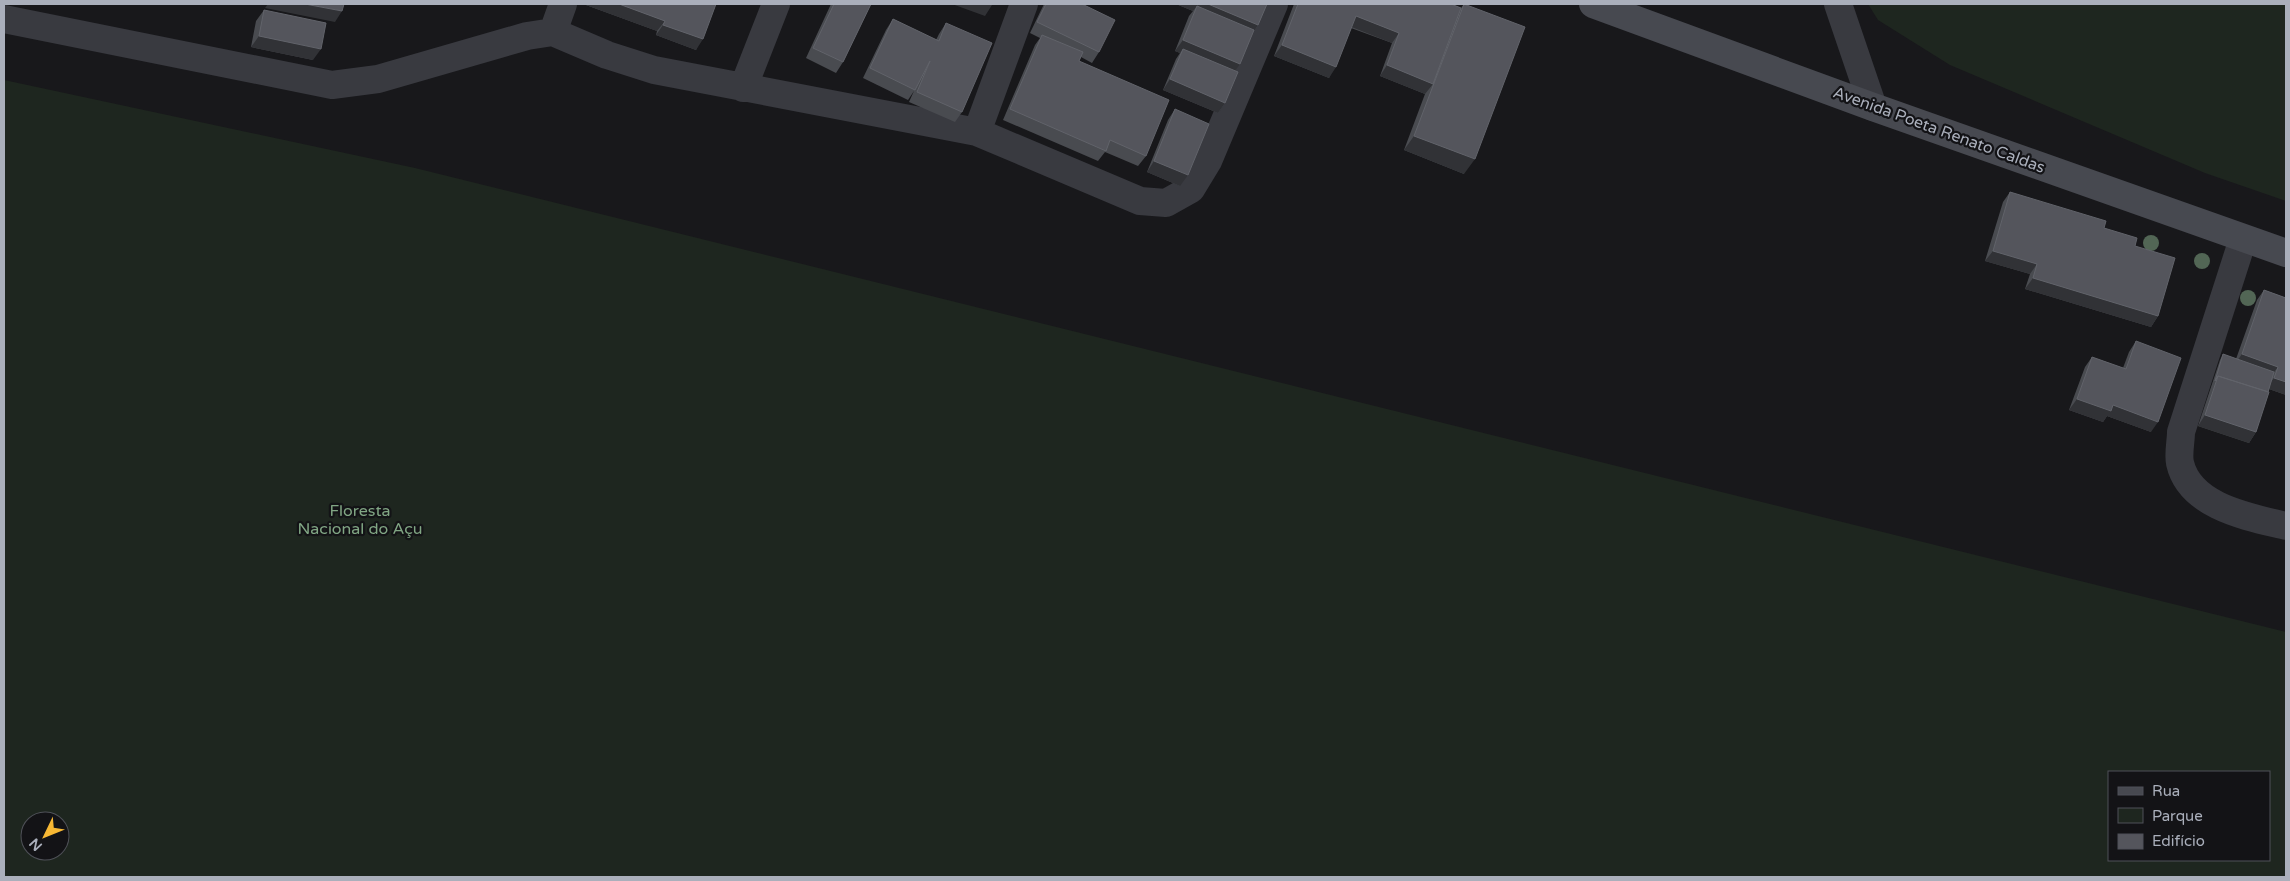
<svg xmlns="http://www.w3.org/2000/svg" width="2290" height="881" font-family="'Varela Round',sans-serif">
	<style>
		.green { fill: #1e261f; fill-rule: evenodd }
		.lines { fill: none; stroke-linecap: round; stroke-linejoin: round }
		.minor { stroke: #393a40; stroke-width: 28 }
		.secondary { stroke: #474950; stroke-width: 28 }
		.tree { fill: #526655 }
		.wall { fill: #494b50 }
		.shaded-wall { fill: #313236 }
		.building { fill: #54555c; stroke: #61636a }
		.labels { text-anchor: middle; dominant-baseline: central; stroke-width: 4.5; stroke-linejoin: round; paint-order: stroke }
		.street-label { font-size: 16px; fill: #aaafbb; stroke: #131316 }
		.park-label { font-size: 16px; fill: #81a684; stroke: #131316 }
	</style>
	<rect width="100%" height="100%" fill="#18181b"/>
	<path class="green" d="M1868 4H2286V201L2205 173 1950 65 1878 20Z
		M4 80 415 168 2286 632V877H4ZM2109 772H2269V860H2109ZM30 821H60V851H30Z"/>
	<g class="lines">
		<path class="minor" d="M1838 4 1873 107
			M4 19 332 85 378 79 527 36 553 32 607 55 654 70 977 132 1140 201 1166 203 1191 189 1208 161 1274 4
			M553 32 563 4
			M743 88 776 4
			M977 132 1024 4
			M2243 239 2181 432C2181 441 2178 454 2180 463 2190 507 2249 517 2286 526"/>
		<path class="secondary" d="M1593 4 1873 107 2286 253"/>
	</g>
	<g class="tree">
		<circle cx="2151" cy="243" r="8"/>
		<circle cx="2202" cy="261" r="8"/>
		<circle cx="2248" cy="298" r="8"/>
	</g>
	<path class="wall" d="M586 4H716L696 50 656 35 657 31 586 5Z
		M831 4H871L843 62 836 73 806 58Z
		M1044 4H1082L1099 52 1092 63 1081 57 1079 61 1146 156 1138 166 1105 152 1098 161 1003 120 1035 45 1040 38 1030 33Z
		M1176 4H1267L1258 25 1253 33 1235 71 1225 103 1218 113 1163 90 1176 59 1180 53 1175 51 1189 16 1193 11Z
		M1294 4H1451L1461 8 1464 4V174L1404 150 1425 94 1380 76 1392 43 1351 28 1329 78 1274 56Z
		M264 10 313 60 251 47 256 21Z
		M893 19 936 40 939 34 946 23 962 112 955 122 909 102 914 91 908 100 863 78 886 30Z
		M1175 109 1180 186 1147 172 1168 120Z
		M2010 192 2104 228 2135 246 2158 316 2151 327 2025 289 2030 274 1985 261 2003 202Z
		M2264 290 2286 298V395L2269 389 2256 432 2249 443 2198 426 2220 360 2223 354 2236 359 2257 300Z
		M2136 341 2151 432 2107 416 2103 422 2069 410 2085 367 2092 357 2123 368 2129 352Z"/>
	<path class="shaded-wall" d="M268 4H305L342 11 335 22 265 8Z
		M586 4H619L665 21 657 31 586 5Z
		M952 4H988L992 5 985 16Z
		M1176 4H1208L1258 25 1251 36 1197 6 1193 11Z
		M1356 16 1399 33 1392 43 1349 26Z
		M663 25 703 39 696 50 656 35Z
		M259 36 321 49 313 60 251 47Z
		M1183 40 1240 64 1232 75 1183 49 1180 53 1175 51Z
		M1282 45 1336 67 1329 78 1274 56Z
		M1387 65 1433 84 1425 94 1380 76Z
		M1170 79 1225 103 1218 113 1163 90Z
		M1414 136 1475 159 1464 174 1404 150Z
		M1154 161 1188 175 1180 186 1147 172Z
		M1993 251 2037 264 2030 274 1985 261Z
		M2033 278 2158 316 2151 327 2025 289Z
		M2242 354 2278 367 2270 377 2235 364Z
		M2274 378 2286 382V395L2266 388Z
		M2077 399 2113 405 2158 422 2151 432 2107 416 2103 422 2069 410Z
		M2205 415 2256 432 2249 443 2198 426Z"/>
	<path class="building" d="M305 4H344L342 11Z
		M619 4H716L703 39 663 25 665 21Z
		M834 4H871L843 62 813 48Z
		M1046 4H1082L1115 20 1099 52 1037 22Z
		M1208 4H1267L1258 25Z
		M1298 4H1451L1461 8 1433 84 1387 65 1399 33 1356 16 1336 67 1282 45Z
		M1464 4 1525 27 1475 159 1414 136Z
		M1197 6 1254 30 1240 64 1183 40Z
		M264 10 326 23 321 49 259 36Z
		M893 19 939 41 946 23 992 43 962 112 917 92 930 61 915 90 870 68Z
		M1042 35 1083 52 1079 61 1169 100 1146 156 1110 140 1106 151 1010 109Z
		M1183 49 1238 72 1225 103 1170 79Z
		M1175 109 1209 124 1188 175 1154 161Z
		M2010 192 2106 221 2104 228 2137 238 2135 246 2175 258 2158 316 2033 278 2037 264 1993 251Z
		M2264 290 2286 298V382L2274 378 2278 367 2242 354Z
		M2136 341 2181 358 2158 422 2113 405 2111 411 2077 399 2092 357 2126 369Z
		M2223 354 2274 372 2268 392 2218 376 2215 381Z
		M2218 376 2269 392 2256 432 2205 415Z"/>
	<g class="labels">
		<g class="street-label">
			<text transform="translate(1939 130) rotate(20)">Avenida Poeta Renato Caldas</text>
		</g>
		<g class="park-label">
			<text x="360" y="511">Floresta<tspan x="360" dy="18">Nacional do Açu</tspan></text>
		</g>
	</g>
	<rect width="2290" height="881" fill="none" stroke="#aaafbb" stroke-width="10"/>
	<rect x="2108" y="771" width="162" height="90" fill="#131316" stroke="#4f5158"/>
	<rect x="2118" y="787" width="25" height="8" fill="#474950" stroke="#4f5158"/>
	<text x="2152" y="796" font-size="15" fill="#aaafbb">Rua</text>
	<rect x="2118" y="808" width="25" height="15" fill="#1e261f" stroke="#4f5158"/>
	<text x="2152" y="821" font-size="15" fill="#aaafbb">Parque</text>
	<rect x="2118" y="834" width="25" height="15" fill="#54555c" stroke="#4f5158"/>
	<text x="2152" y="846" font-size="15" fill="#aaafbb">Edifício</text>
	<g transform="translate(45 836) rotate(227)"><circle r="24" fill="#131316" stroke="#4f5158"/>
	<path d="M0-4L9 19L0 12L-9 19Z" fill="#f7b834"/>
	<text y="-8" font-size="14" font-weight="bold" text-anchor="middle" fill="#aaafbb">N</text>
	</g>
</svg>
